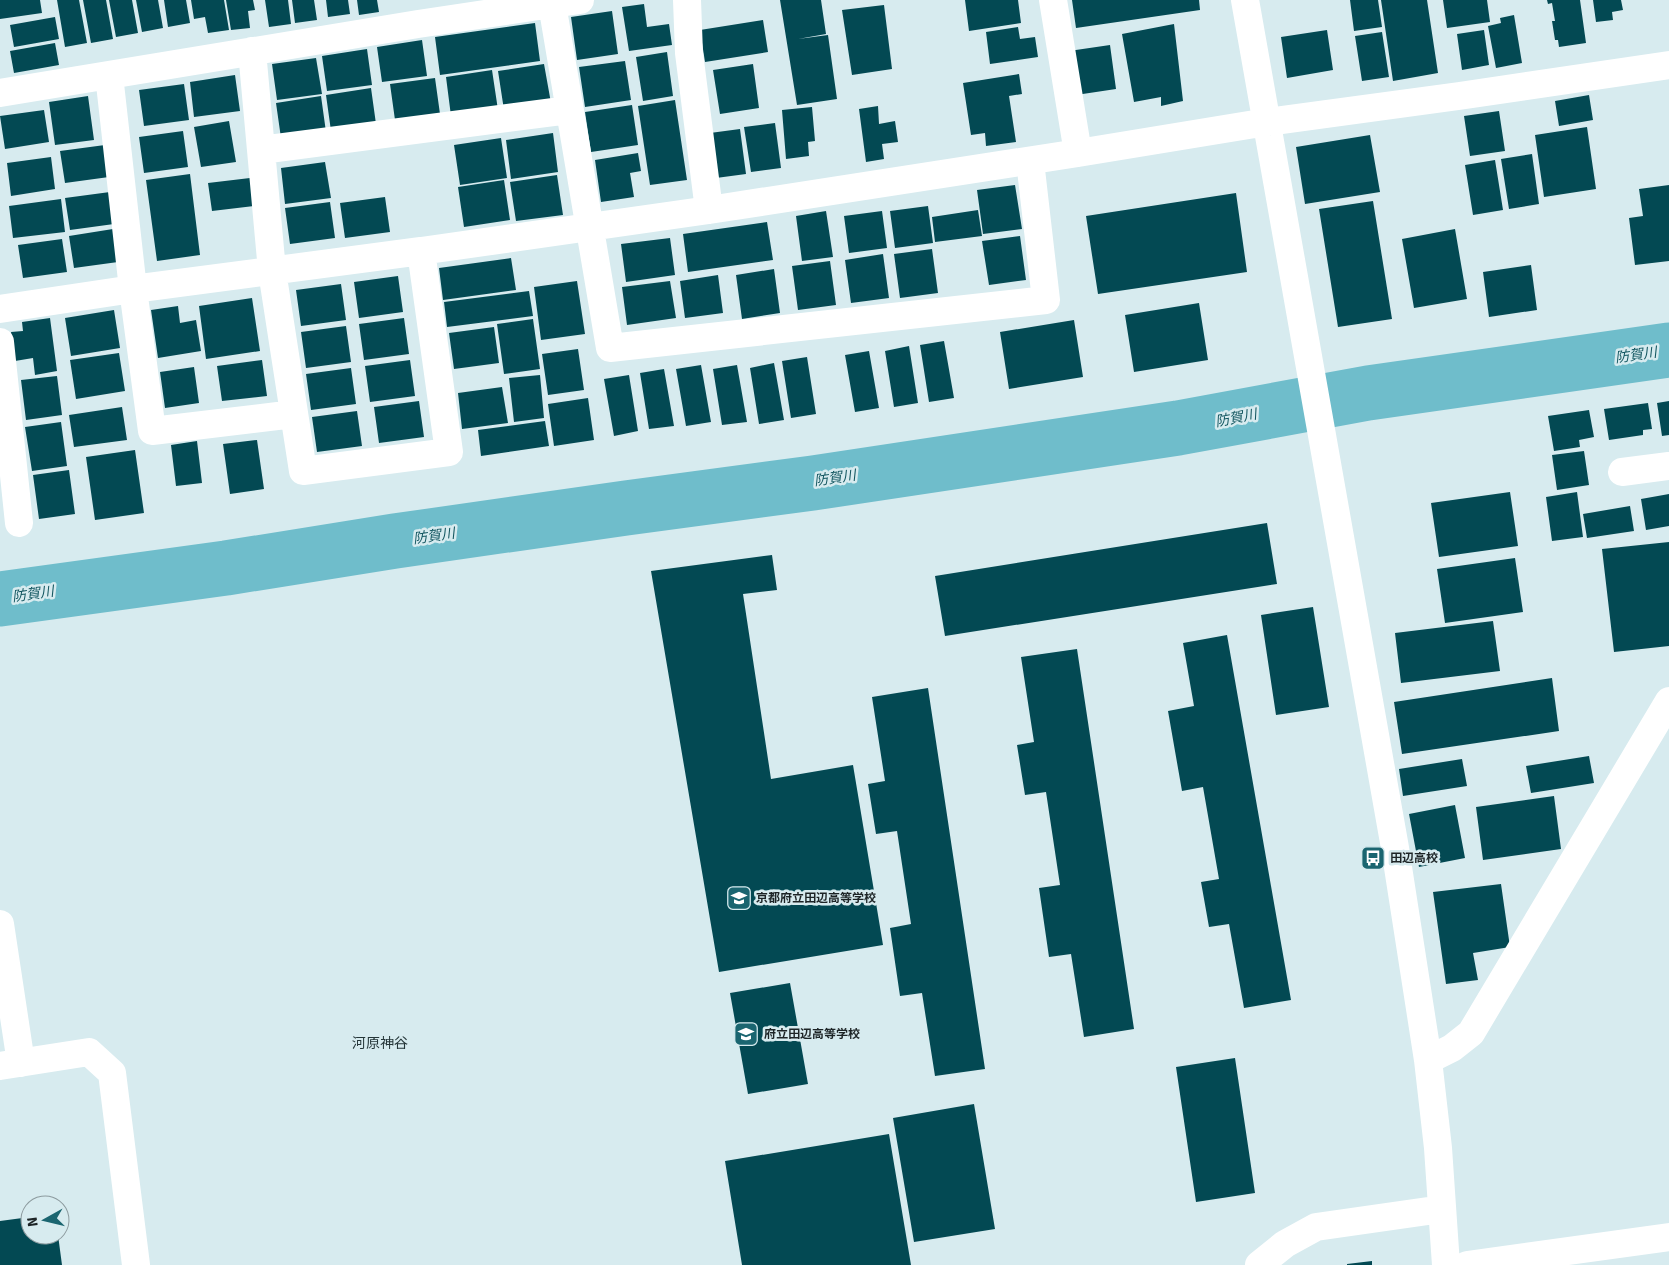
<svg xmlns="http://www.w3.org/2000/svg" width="1669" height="1265" font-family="Signika,'Noto Sans JP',sans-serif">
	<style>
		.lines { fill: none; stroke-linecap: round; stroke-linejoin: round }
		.river { stroke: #6fbdcb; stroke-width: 55 }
		.building { fill: #034953 }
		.minor { stroke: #fff; stroke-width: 28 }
		.labels { text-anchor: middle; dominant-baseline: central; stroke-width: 5; stroke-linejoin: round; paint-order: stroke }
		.poi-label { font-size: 12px; font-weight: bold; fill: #1d2426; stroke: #d7ebef; text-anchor: start }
		.water-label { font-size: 14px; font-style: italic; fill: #11555f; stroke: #d7ebef }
		.neighbourhood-label { font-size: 14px; fill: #243538; stroke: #d7ebef }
	</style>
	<rect width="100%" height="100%" fill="#d7ebef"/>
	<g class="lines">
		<path class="river" d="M0 599 226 568 395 541 626 508 813 483 1178 428 1368 393 1669 350"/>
	</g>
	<path class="building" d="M0 0H40L42 13 0 19Z
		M57 0H79L87 43 65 47Z
		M83 0H106L113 39 91 43Z
		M109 0H132L138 33 116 37Z
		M136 0H158L163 28 142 32Z
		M164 0H186L190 23 168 27Z
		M191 0H224L229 30 208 33 205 17 194 19Z
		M226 0H253L255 10 248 11 250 28 231 30Z
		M265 0H288L291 24 269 27Z
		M292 0H314L317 20 295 23Z
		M326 0H348L350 14 328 17Z
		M357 0H377L379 12 359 15Z
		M780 0H821L826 34 798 39 828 35 837 99 797 105Z
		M965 0H1018L1021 23 969 31Z
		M1072 0H1199L1200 10 1076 28Z
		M1350 0H1378L1382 27 1354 31Z
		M1381 0H1427L1438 73 1393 81Z
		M1443 0H1487L1490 22 1447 28Z
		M1547 0H1580L1586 43 1559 47 1558 40H1555L1552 21H1555L1552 3 1548 4Z
		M1593 0H1621L1623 10 1612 12 1613 20 1596 22Z
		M644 4 647 27 669 24 672 45 629 51 622 7Z
		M884 5 892 69 852 75 842 10Z
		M612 11 618 54 577 60 571 17Z
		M1514 15 1522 63 1496 68 1488 26 1501 23 1500 18Z
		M55 17 59 39 14 47 10 25Z
		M763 20 768 52 705 62 700 30Z
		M535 23 540 61 440 75 435 37Z
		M1174 24 1183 101 1161 106V97L1134 102 1122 34Z
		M1018 27 1020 39 1035 37 1038 57 990 64 986 32Z
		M1327 30 1333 70 1287 78 1281 37Z
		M1484 30 1489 65 1462 70 1457 34Z
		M1382 32 1389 77 1362 81 1355 36Z
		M422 40 427 76 382 82 377 47Z
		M55 43 59 65 14 73 10 51Z
		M1110 45 1116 89 1076 95 1069 51Z
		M367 49 372 85 327 91 322 56Z
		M667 52 673 96 643 101 636 57Z
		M316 58 322 94 277 100 272 64Z
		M625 61 631 100 585 107 579 67Z
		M544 64 551 103 504 110 498 71Z
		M753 64 759 108 720 114 713 70Z
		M492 70 498 110 451 116 446 77Z
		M1019 74 1022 94 1009 96 1016 142 986 146 985 133 971 135 963 83Z
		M235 75 240 111 194 117 190 82Z
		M435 78 440 114 395 120 390 84Z
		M184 84 189 120 144 126 139 90Z
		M371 88 376 124 331 131 326 95Z
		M1589 95 1593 120 1559 126 1555 101Z
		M88 96 94 140 55 145 49 102Z
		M321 96 326 132 281 138 276 103Z
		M675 100 687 180 650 185 638 106Z
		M632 105 638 145 591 152 585 112Z
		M878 106 879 124 895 121 898 142 882 144 884 159 866 162 859 109Z
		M812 107 815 141 808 142 809 156 786 159 782 110Z
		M44 110 49 142 5 149 0 116Z
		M1499 111 1505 151 1470 156 1464 116Z
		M229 121 236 162 201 167 194 127Z
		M775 123 781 168 751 172 744 127Z
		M1587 127 1596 189 1544 197 1535 135Z
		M740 129 746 174 716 178 710 133Z
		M183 131 188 167 144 173 139 137Z
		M553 133 558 172 511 179 506 140Z
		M1370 135 1380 192 1305 204 1296 147Z
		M501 138 507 178 460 185 454 145Z
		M105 145 109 177 65 183 60 151Z
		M638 153 641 171 630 173 634 197 601 202 595 160Z
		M1532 154 1539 204 1509 209 1501 159Z
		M51 157 55 189 11 196 7 163Z
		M1495 160 1503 210 1473 215 1465 165Z
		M325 162 331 198 285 204 281 168Z
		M190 174 200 255 157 261 146 180Z
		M557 175 563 215 516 221 510 182Z
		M250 178 254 206 212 211 208 183Z
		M504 180 510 220 464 227 458 187Z
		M1015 185 1022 229 983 234 977 190Z
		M1669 185V261L1635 265 1629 218 1643 216 1639 189Z
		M110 192 114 224 70 230 65 198Z
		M1236 193 1247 272 1098 294 1086 216Z
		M385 197 390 232 345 238 340 203Z
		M61 199 65 232 13 238 9 206Z
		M1373 201 1392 319 1338 327 1319 209Z
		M330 202 335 238 290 244 285 208Z
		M928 206 933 243 895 248 890 211Z
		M978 210 982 236 935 242 932 217Z
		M826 211 833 257 802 261 796 216Z
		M882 211 887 248 849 253 844 216Z
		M767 222 773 260 688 272 683 234Z
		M113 229 118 262 74 268 69 236Z
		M1455 229 1467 299 1414 308 1402 239Z
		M1020 236 1026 280 989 285 982 241Z
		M670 238 675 275 626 282 621 244Z
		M62 239 67 272 23 278 18 245Z
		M932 249 938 293 900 298 894 254Z
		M883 254 889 298 851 303 845 260Z
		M511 258 516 290 443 300 439 268Z
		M830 261 836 305 798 310 792 266Z
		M1531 265 1537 310 1489 317 1483 272Z
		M774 269 780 313 742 319 736 275Z
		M718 275 723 313 685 318 680 281Z
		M398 276 403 312 359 318 354 282Z
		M577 281 585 334 541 340 534 287Z
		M670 281 676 318 627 325 622 287Z
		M341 284 346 320 301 326 296 290Z
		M529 291 533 316 447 327 444 302Z
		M252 298 260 351 206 359 199 306Z
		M1199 303 1208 360 1134 372 1125 315Z
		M178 306 180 323 196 320 201 351 158 358 151 310Z
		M114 310 120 348 71 356 65 318Z
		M50 318 57 371 35 375 33 358 15 361 11 332 23 331 22 322Z
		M404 318 409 354 364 360 359 324Z
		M533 319 540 369 504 374 497 324Z
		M1074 320 1083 377 1009 389 1000 332Z
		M346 326 351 362 306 368 301 332Z
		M494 327 499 363 454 369 449 333Z
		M944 341 954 398 929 402 920 345Z
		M909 346 918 403 894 407 885 351Z
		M578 349 584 390 548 395 542 354Z
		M869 351 879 408 855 412 845 355Z
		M119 353 125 391 76 399 70 360Z
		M807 357 816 414 791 418 782 361Z
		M262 360 267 396 222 401 217 366Z
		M410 360 415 396 370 402 365 366Z
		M774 363 784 420 759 424 750 368Z
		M701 365 711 422 686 426 676 369Z
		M737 365 747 422 722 425 713 369Z
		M194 367 199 403 165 408 160 372Z
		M351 368 356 404 311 410 306 374Z
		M664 369 674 426 649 429 640 373Z
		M540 375 544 418 514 422 509 378Z
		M629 375 638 431 614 436 604 379Z
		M57 376 62 415 26 420 21 380Z
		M502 387 508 423 462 429 458 393Z
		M588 398 594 440 554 446 548 404Z
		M419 401 424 437 379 443 374 407Z
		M1669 401V435L1662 436 1657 403Z
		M1648 403 1652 429 1643 430V435L1609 440 1604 409Z
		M122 407 127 440 74 447 69 415Z
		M1589 410 1594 437 1579 440 1580 447 1554 451 1548 416Z
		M357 411 362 446 317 452 312 417Z
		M545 421 549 446 481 456 478 430Z
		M61 422 67 466 32 471 25 427Z
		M257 440 264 489 230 494 223 444Z
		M197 441 202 483 176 486 171 445Z
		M135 450 144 513 95 520 86 457Z
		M1584 451 1589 485 1557 490 1552 455Z
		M69 470 75 514 39 519 33 475Z
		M1510 492 1518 546 1439 557 1431 503Z
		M1577 492 1583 537 1552 541 1546 497Z
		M1669 494V526L1646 530 1641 499Z
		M1630 506 1634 531 1587 538 1583 514Z
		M1267 523 1277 584 945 636 935 576Z
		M1669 542V646L1614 652 1602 549Z
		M772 555 777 590 743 594 771 779 853 765 883 945 719 972 651 571Z
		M1515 558 1523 612 1445 623 1437 569Z
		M1313 607 1329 707 1276 715 1261 615Z
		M1493 621 1500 671 1401 683 1395 633Z
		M1227 635 1291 1000 1244 1008 1229 924 1209 927 1201 882 1219 879 1203 787 1182 791 1168 711 1194 706 1183 643Z
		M1077 649 1134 1029 1084 1037 1071 954 1049 957 1039 888 1060 885 1046 792 1025 795 1017 745 1034 742 1021 657Z
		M1552 678 1559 731 1402 754 1394 702Z
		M928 688 985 1069 935 1076 922 993 900 996 890 928 911 924 897 831 876 834 868 784 885 781 872 697Z
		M1589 756 1594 783 1531 793 1526 766Z
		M1462 759 1467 786 1403 796 1399 769Z
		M1554 796 1561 849 1483 860 1476 807Z
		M1455 805 1465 858 1419 867 1409 814Z
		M1501 884 1510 947 1473 953 1478 980 1446 984 1433 892Z
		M790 983 808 1084 748 1094 730 993Z
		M1235 1058 1255 1193 1196 1202 1176 1067Z
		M974 1104 995 1229 914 1242 893 1118Z
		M889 1134 911 1265H742L725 1161Z
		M30 1217V1235H58L62 1265H0V1221Z
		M1372 1261V1265H1347V1264Z"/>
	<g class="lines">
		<path class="minor" d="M687 0 689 53 709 210 1078 153 1267 122 1459 96 1669 65
			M1053 0 1078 153
			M1245 0 1395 848 1428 1060 1438 1148 1446 1265
			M552 4 580 0
			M252 51 272 271 303 471 449 452 421 251 709 210
			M0 93 418 24 552 4 610 348 1046 300 1030 161
			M261 150 569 110
			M0 309 133 289 109 75
			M0 342 19 523
			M294 414 152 431 133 289 421 251
			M1622 472 1669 466
			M0 924 21 1063
			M1428 1060 1452 1048 1471 1033 1669 701
			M0 1066 89 1052 112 1073 136 1265
			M1259 1265 1285 1244 1316 1227 1442 1209
			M1467 1265 1669 1237"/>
	</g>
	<defs>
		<g id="bus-square" transform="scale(1.25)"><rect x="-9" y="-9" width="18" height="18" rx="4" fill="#1a6570" stroke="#d7ebef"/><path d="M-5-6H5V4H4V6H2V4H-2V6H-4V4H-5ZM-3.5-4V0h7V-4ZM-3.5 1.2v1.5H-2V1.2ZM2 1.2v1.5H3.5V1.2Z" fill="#fff"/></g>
		<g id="school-square" transform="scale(1.25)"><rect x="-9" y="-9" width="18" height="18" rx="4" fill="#1a6570" stroke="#d7ebef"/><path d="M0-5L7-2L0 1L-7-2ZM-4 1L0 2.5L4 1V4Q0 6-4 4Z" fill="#fff"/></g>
	</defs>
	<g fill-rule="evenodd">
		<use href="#bus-square" x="1373" y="858"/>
		<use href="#school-square" x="739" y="898"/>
		<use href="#school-square" x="746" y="1034"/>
	</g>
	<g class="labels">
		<g class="poi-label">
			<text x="1390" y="858">田辺高校</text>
			<text x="756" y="898">京都府立田辺高等学校</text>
			<text x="764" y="1034">府立田辺高等学校</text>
		</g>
		<g class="water-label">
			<text transform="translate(1636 355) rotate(-8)">防賀川</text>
			<text transform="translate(1236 418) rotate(-11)">防賀川</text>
			<text transform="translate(835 478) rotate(-8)">防賀川</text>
			<text transform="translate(434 536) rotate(-8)">防賀川</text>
			<text transform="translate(33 594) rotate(-8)">防賀川</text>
		</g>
		<g class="neighbourhood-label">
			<text x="380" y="1043">河原神谷</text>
		</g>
	</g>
	<g transform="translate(45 1220) rotate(262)"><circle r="24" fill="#d7ebef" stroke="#8d9b9f"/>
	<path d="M0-4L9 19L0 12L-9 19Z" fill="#1a6570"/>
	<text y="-8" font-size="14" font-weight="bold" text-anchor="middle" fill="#1d2426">N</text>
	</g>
</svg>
